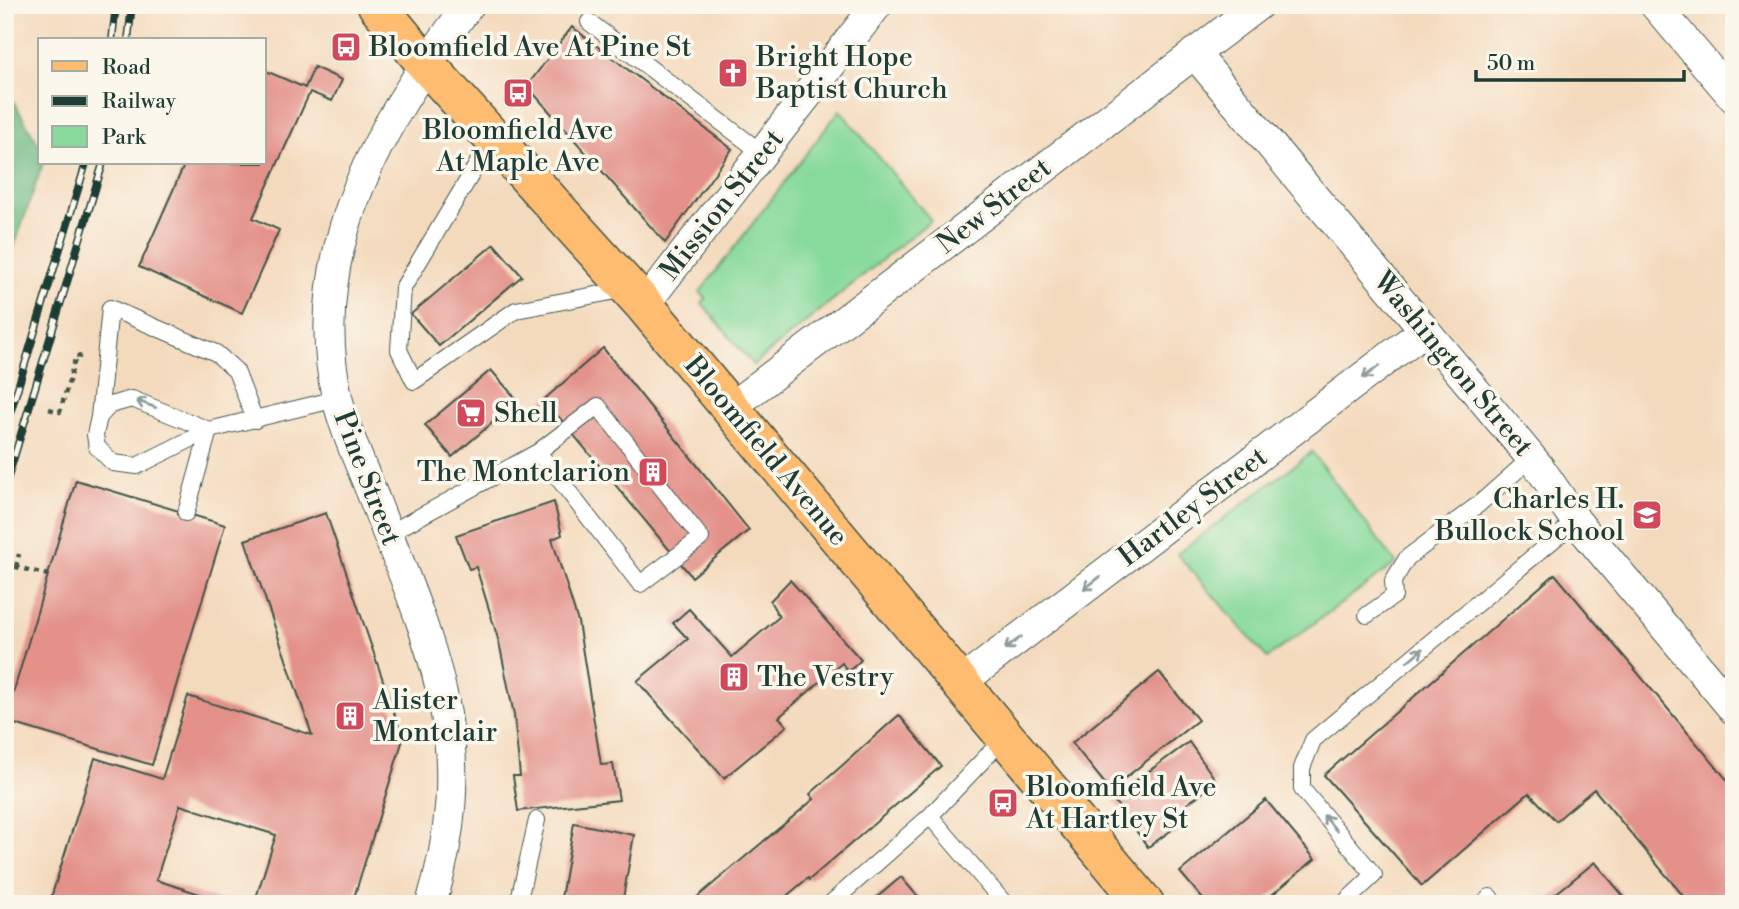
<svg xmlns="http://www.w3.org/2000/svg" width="1739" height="909" font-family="'Libre Bodoni',serif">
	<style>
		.green { fill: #88da9b; stroke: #548c68; stroke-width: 2 }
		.forest { fill: #6eba83; stroke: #467c5c; stroke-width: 2 }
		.building { fill: #e39189 }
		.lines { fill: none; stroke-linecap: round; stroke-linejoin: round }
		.service-casing { stroke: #3f5549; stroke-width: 18 }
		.minor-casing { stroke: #3f5549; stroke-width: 32 }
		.primary-casing { stroke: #3f5549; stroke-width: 41 }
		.path { stroke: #3f5549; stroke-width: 4.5; stroke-dasharray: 5 5; stroke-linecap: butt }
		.service { stroke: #fff; stroke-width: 16 }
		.minor { stroke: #fff; stroke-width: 30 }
		.primary { stroke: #febc70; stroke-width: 38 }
		.rail-casing { stroke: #1f3d34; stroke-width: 8 }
		.rail { stroke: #fbf7ec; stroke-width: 5; stroke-dasharray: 16; stroke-linecap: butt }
		.oneway { stroke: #8f9e9a }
		.labels { text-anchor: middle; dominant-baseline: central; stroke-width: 7; stroke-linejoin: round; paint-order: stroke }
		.poi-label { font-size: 28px; fill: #1f3d34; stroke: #fbf7ec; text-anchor: start }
		.street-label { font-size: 28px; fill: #1f3d34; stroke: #fbf7ec }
	</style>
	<rect width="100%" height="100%" fill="#fbf7ec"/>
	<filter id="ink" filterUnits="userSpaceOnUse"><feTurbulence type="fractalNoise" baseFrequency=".0143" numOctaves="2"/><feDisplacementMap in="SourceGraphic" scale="14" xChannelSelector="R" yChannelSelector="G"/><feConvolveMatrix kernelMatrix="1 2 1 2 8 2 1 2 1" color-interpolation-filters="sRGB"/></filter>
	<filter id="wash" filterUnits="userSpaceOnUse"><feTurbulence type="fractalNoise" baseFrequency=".00686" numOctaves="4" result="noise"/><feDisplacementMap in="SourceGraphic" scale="28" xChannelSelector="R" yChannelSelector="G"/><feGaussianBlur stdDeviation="1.57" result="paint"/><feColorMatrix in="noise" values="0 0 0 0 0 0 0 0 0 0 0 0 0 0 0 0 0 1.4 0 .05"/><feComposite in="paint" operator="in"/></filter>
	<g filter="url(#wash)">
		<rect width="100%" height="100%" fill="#f4dabd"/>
		<path class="green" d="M840 110 931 220 753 365 702 303 706 299 700 292Z
			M1312 452 1396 563 1267 658 1177 554Z"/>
		<path class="forest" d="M5 87 40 147 43 163 5 273Z"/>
		<g id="blocks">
			<path class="building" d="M572 27 732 149 665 243 527 86Z
				M345 40 354 52 347 57 338 46Z
				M314 67 342 80 332 101 310 92 253 218 279 230 242 313 139 267 185 163H264V70L305 88Z
				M494 244 522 276 439 346 411 314Z
				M603 348 749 530 692 577 553 410 549 413 540 403Z
				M491 370 518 401 452 457 425 425Z
				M76 480 225 525 152 765 5 721Z
				M554 502 562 535 552 539 578 622 601 765 613 764 619 800 518 811 513 776H520L514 715 499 642 476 567 469 569 456 535Z
				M326 513 403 739 352 904H254L276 835 180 805 156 880 231 904H49L95 758 162 779 188 696 312 735 245 540Z
				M1555 574 1734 788V904H1690L1594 789 1556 821 1529 793 1422 886 1324 775Z
				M790 580 861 660 848 672 842 663 779 717 787 726 724 778 637 681 688 639 673 623 689 609 732 657 779 617 770 601Z
				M1159 672 1198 720 1110 790 1072 743Z
				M899 715 941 766 809 880 808 878 777 904H689L814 799 810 794Z
				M1189 742 1217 782 1173 814 1180 824 1148 847 1112 798Z
				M1266 800 1315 859 1261 904H1207L1180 872Z
				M574 823 634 835 622 904H560Z
				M1595 862 1630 904H1543Z
				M901 877 924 904H869Z"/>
		</g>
	</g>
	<g filter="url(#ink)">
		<use href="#blocks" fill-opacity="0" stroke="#3f5549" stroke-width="2"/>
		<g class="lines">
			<g class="service-casing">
				<path id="service" d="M589 22 762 153
					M493 138 403 288 399 350 414 381 516 310 627 289
					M598 406 701 538 640 584 538 452Z
					M99 417 110 308 216 353 236 371 255 420
					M209 430 132 399 110 405 99 417 95 435 97 447 113 463 137 466 209 430 337 399
					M186 513 209 430
					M388 534 538 452
					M1367 615 1394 596 1393 581 1407 558 1479 504 1531 458
					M930 816 1005 737
					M518 904 537 820
					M830 904 930 816 1005 904
					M1343 904 1374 875 1302 789V768L1313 740 1576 521
					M1483 904 1490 897"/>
			</g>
			<g class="minor-casing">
				<path id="minor" d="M1655 5 1734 98
					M1194 53 1539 467 1576 521 1734 710
					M644 305 877 5
					M730 408 1258 5
					M960 683 1425 330
					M431 904C480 743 432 648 375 501 362 467 345 432 337 397 304 250 383 117 469 5"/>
			</g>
			<g class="primary-casing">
				<path id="primary" d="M377 5 425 63 644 305 1145 904"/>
			</g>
			<path class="path" d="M49 409 60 412 76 356 84 357
				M5 564 48 575
				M16 567 19 554"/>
			<use href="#service" class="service"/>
			<use href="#minor" class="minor"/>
			<use href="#primary" class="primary"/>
			<g class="rail-casing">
				<path id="rail" d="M112 40 116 5
					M128 40 132 5
					M5 430 86 163
					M5 487 103 163"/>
			</g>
			<use href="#rail" class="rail"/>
		</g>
		<defs><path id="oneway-shaft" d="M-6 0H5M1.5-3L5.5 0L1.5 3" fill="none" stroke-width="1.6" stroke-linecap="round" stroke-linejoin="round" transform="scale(1.75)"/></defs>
		<g class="oneway">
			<use href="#oneway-shaft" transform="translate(1371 372) rotate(143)"/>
			<use href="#oneway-shaft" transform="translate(146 404) rotate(-160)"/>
			<use href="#oneway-shaft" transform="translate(1092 583) rotate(143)"/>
			<use href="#oneway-shaft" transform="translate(1013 643) rotate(143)"/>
			<use href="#oneway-shaft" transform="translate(1415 655) rotate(-40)"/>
			<use href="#oneway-shaft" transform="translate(1330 823) rotate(-130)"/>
		</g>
	</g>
	<defs>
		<g id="bus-square" transform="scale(1.575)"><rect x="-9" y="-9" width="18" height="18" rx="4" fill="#d1495b" stroke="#fbf7ec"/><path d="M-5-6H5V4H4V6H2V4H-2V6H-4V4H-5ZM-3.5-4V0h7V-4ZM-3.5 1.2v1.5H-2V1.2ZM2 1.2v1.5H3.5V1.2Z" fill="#fff"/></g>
		<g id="church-square" transform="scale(1.575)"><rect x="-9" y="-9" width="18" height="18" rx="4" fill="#d1495b" stroke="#fbf7ec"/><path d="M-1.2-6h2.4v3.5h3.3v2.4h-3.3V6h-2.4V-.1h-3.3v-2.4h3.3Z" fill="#fff"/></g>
		<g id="supermarket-square" transform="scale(1.575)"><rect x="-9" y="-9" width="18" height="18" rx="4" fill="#d1495b" stroke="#fbf7ec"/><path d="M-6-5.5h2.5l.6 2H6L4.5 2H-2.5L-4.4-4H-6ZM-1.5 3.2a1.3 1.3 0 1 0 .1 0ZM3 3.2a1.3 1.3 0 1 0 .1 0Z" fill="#fff"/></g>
		<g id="building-square" transform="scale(1.575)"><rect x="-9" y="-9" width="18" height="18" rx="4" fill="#d1495b" stroke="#fbf7ec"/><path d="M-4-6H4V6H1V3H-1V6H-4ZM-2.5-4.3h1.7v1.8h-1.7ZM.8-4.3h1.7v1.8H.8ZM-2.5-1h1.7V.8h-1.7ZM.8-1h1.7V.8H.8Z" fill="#fff"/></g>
		<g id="school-square" transform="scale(1.575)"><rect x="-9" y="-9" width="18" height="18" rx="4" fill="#d1495b" stroke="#fbf7ec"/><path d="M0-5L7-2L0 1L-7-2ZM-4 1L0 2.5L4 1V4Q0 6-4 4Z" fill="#fff"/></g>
	</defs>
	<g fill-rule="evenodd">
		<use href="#bus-square" x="346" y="47"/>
		<use href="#church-square" x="733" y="73"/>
		<use href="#bus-square" x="518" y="93"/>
		<use href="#supermarket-square" x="471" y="413"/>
		<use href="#building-square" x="653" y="472"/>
		<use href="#school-square" x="1647" y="515"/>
		<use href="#building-square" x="734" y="677"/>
		<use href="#building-square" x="350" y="716"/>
		<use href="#bus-square" x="1003" y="803"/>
	</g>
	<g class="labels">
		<g class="poi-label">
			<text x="369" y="47">Bloomfield Ave At Pine St</text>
			<text x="756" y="57">Bright Hope<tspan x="756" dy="32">Baptist Church</tspan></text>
			<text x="518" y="130" text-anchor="middle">Bloomfield Ave<tspan x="518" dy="32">At Maple Ave</tspan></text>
			<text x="494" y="413">Shell</text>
			<text x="630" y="472" text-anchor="end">The Montclarion</text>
			<text x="1624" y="499" text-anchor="end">Charles H.<tspan x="1624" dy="32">Bullock School</tspan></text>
			<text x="757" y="677">The Vestry</text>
			<text x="373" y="700">Alister<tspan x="373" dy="32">Montclair</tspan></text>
			<text x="1026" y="787">Bloomfield Ave<tspan x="1026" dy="32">At Hartley St</tspan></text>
		</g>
		<g class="street-label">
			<text transform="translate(722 205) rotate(-52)">Mission Street</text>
			<text transform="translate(994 206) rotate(-38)">New Street</text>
			<text transform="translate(1453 364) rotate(50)">Washington Street</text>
			<text transform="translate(766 451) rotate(50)">Bloomfield Avenue</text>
			<text transform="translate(367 478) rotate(69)">Pine Street</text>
			<text transform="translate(1193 507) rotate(-37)">Hartley Street</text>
		</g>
	</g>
	<rect width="1739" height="909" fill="none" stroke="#fbf7ec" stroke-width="28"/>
	<rect x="38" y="38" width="228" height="126" fill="#fbf7ec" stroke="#a3ada2" stroke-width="2"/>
	<rect x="52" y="61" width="35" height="10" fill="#febc70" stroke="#a3ada2" stroke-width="2"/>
	<text x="102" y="74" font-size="21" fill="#1f3d34">Road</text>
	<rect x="52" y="96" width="35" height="10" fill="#1f3d34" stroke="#a3ada2" stroke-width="2"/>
	<text x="102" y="108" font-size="21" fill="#1f3d34">Railway</text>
	<rect x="52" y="126" width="35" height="21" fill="#88da9b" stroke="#a3ada2" stroke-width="2"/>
	<text x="102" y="144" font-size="21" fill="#1f3d34">Park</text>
	<path d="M1476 70v10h208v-10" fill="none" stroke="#1f3d34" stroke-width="3.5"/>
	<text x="1487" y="70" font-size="21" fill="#1f3d34" stroke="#fbf7ec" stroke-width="5" paint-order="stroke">50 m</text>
</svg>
